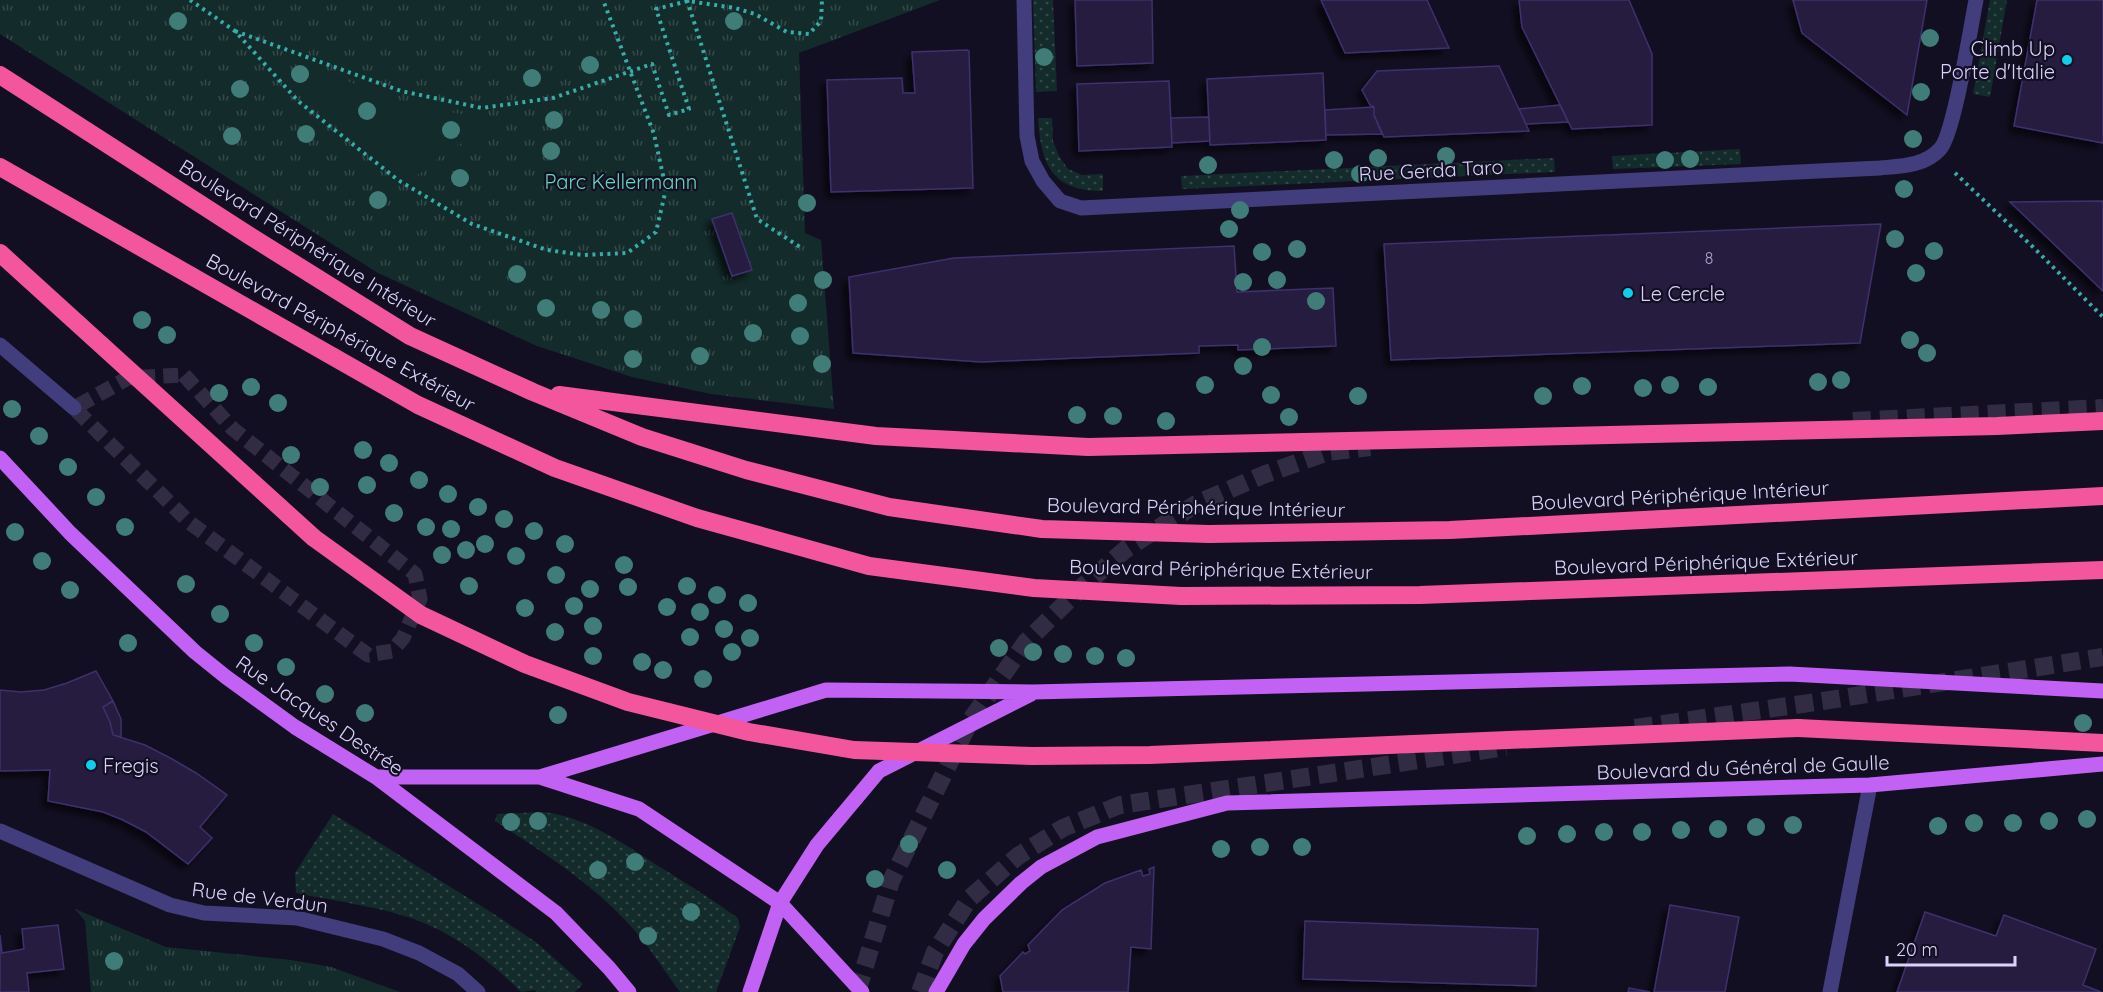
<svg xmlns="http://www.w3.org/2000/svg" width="2103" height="992" font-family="Quicksand,sans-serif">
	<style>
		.grass { fill: url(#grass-dots) }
		.park { fill: url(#park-tufts) }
		.garden { fill: #132b2b }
		.building { fill: #251d41; stroke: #3e306c; stroke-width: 1.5; filter: url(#shadow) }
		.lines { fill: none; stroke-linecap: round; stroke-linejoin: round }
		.minor-tunnel { stroke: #312c43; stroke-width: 15; stroke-dasharray: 15 8; stroke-linecap: butt }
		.highway-tunnel { stroke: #312c43; stroke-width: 18; stroke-dasharray: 18 9; stroke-linecap: butt }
		.path { stroke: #37aca9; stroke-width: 4; stroke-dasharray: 3 4.5; stroke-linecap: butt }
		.minor { stroke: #423d7d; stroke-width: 15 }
		.major { stroke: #c262f4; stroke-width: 15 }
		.highway { stroke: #f3569d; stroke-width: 18 }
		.highway-bridge { stroke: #f3569d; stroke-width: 18 }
		.tree { fill: #407d78 }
		.poi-dot { fill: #10ceeb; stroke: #130f22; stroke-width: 2 }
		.labels { text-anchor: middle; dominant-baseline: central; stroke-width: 4.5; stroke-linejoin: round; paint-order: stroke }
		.number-label { font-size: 16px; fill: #aca6cd }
		.poi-label { font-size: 20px; fill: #d9d3fc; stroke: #130f22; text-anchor: start }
		.street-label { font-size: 20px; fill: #d9d3fc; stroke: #130f22 }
		.park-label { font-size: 20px; fill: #64d7be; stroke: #130f22 }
	</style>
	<defs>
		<pattern id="grass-dots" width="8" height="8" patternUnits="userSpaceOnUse" patternTransform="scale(1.5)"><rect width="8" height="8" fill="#132b2b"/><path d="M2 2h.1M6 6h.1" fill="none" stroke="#35494b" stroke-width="1.8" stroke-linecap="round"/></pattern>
		<pattern id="park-tufts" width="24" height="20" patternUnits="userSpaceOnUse" patternTransform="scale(1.5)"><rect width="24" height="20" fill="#132b2b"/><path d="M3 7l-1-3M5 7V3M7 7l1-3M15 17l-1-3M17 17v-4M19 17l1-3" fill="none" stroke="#35494b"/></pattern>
		<filter id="shadow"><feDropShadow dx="-5.5" dy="5.5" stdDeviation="3" flood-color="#0009"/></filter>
	</defs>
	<rect width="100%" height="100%" fill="#130f22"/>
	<path class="grass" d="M1033 0H1053L1057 91 1036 92Z
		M1990 0H2007L1990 97 1973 94Z
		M1038 118H1052L1053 141 1059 156 1068 169 1082 175 1103 174V191C1052 191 1041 165 1038 118Z
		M1740 149 1741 164 1613 169 1612 156Z
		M1554 158 1555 172 1182 189 1181 176Z
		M542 812C585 816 624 844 660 867 686 883 713 900 738 918L740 927 716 992H680C663 969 647 943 627 922 589 881 541 851 495 821L497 814Z
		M333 814 494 914 537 943 583 984 575 992H536L535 990 521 992C490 961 455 934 414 919 376 906 335 901 296 893L295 873Z"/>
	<path class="park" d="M0 0H940L799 53 805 233 821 240 834 409 711 394 632 377 537 346 378 273 0 34Z
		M75 909 166 947 291 960 331 967 400 992H91L85 921Z"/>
	<path class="garden" d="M300 65H308L372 91 423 108 493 119 491 128 480 138 447 148 430 167 414 177C380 154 349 128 317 102 310 97 294 91 292 81 291 75 296 70 300 65Z"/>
	<path class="building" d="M1075 0H1152L1153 63 1077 66Z
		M1321 0H1427L1449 48 1345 53Z
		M1519 0H1629L1652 54V125L1572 129 1522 27Z
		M1793 0H1927L1907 115 1802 33Z
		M2037 0H2103V143L2014 126Z
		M967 50 969 51 973 188 831 192 827 80 902 78 903 93H915L912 52Z
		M1499 66 1529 131 1384 137 1374 115V107L1370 105 1362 90 1377 71Z
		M1323 73 1326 140 1210 145 1207 79Z
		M1169 81 1172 147 1079 151 1077 84Z
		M1560 105 1568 122 1526 124 1519 109Z
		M1374 107V115L1382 134 1326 135 1325 110Z
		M1209 117 1210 141 1172 143 1171 118Z
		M2103 201V291L2010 202Z
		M732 213 752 270 732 276 712 219Z
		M1881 224 1860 343 1391 360 1384 244Z
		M1234 246 1237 292 1333 288 1336 346 1238 350V345L1199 346V353L981 362 853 353 849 277 954 258Z
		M96 671 113 701 103 707 110 722 113 735 145 745 172 759 196 773 227 795 200 827 212 838 188 864 146 832 123 820 103 812 48 801 50 770 0 771V690L21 692 44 690 67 683Z
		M113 701 121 719V737L113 735 110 722 103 707Z
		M1154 867 1151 949 1131 947 1128 992H1003L1000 976 1023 952 1025 954 1030 951 1028 945 1062 910 1105 883 1141 870 1143 876 1150 874 1149 869Z
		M1670 905 1739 917 1725 992H1654Z
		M1925 912 1996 936 2004 915 2096 949 2083 985 2101 992H1897Z
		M1305 921 1538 929 1536 986 1303 979Z
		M58 925 64 969 27 973 29 992H0V935L2 953 24 949 22 929Z
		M1629 988 1650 992H1628Z"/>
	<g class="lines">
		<path class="minor-tunnel" d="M184 375 233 429 415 574 420 599 403 638 392 651 368 655 189 522 74 408 128 378Z"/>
		<path class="highway-tunnel" d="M1853 421 2103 408
			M1635 728 1823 701 2103 657
			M857 992 891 881 970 721 1026 642 1081 588 1126 549 1196 504 1263 475 1328 452 1370 447
			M920 992 935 952 969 899 1018 856 1063 828 1120 805 1506 747"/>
		<path class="path" d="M190 0 235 31 298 101 398 180 472 224 547 250 583 255 627 253 656 232 666 189 654 134 603 0
			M687 0 757 219 800 247
			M235 31 401 91 482 108 553 98 652 64 669 115 689 109 656 9 688 1 735 8 755 14 787 32 809 34 821 21 822 0
			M1955 173 2034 248 2103 317"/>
		<path class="minor" d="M1024 0 1027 136 1032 161 1043 181 1060 201 1081 208 1880 168C1901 166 1925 166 1940 149 1954 135 1971 25 1976 0
			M0 345 74 408
			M0 831 170 905 204 913 297 918 383 939 419 953 458 974 478 992
			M1830 992 1870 785"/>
		<path class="major" d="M0 458 70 533 195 652 226 677 295 727 376 777 556 913 609 968 629 992
			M376 777H540L639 809 780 903 862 992
			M540 777 826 690 1033 692 1790 674 2103 691
			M750 992 780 903 817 845 879 771 1031 694
			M936 992 964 944 984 919 1021 883 1041 867 1097 837 1227 803 1870 785 2103 764"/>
		<path class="highway" d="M0 75 250 236 410 336 533 392 642 437 746 470 889 507 1042 529 1209 534 1450 530 2103 496
			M0 167 418 405 555 468 697 518 869 566 1034 588 1181 596 1420 595 2103 570
			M559 395 876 436 1088 447 1997 426 2103 421
			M1798 728 2103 743"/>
		<path class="highway-bridge" d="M0 253 314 538 421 615 525 664 628 702 749 732 854 750 1033 756 1150 755 1798 728"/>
	</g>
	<g class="tree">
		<circle cx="178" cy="21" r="9"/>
		<circle cx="734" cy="21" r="9"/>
		<circle cx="1930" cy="38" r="9"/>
		<circle cx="1044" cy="57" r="9"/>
		<circle cx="590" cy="65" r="9"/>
		<circle cx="300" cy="74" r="9"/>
		<circle cx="532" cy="78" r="9"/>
		<circle cx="240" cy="89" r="9"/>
		<circle cx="1921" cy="92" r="9"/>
		<circle cx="367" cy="111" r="9"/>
		<circle cx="554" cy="120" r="9"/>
		<circle cx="451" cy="130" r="9"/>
		<circle cx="306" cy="134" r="9"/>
		<circle cx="232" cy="136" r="9"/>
		<circle cx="1913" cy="139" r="9"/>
		<circle cx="551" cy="151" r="9"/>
		<circle cx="1446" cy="156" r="9"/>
		<circle cx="1378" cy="158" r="9"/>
		<circle cx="1690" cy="159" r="9"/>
		<circle cx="1334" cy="160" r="9"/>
		<circle cx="1665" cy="160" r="9"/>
		<circle cx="1208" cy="165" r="9"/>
		<circle cx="1360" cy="174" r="9"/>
		<circle cx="460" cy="178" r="9"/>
		<circle cx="1904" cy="189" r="9"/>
		<circle cx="378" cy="200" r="9"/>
		<circle cx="807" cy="203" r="9"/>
		<circle cx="1240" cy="210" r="9"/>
		<circle cx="1229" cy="229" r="9"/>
		<circle cx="1895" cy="239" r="9"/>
		<circle cx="1297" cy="249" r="9"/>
		<circle cx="1934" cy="251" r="9"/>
		<circle cx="1262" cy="252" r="9"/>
		<circle cx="1916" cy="273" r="9"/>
		<circle cx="517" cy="274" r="9"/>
		<circle cx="823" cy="280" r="9"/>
		<circle cx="1277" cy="280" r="9"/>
		<circle cx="1243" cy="282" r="9"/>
		<circle cx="1316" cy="301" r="9"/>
		<circle cx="798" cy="303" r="9"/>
		<circle cx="546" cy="308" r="9"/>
		<circle cx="601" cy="310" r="9"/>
		<circle cx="633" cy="319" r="9"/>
		<circle cx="142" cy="320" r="9"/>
		<circle cx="753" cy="333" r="9"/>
		<circle cx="167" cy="335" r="9"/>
		<circle cx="800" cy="336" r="9"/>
		<circle cx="1910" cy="340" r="9"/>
		<circle cx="1262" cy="347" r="9"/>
		<circle cx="1927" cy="353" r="9"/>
		<circle cx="700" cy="356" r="9"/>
		<circle cx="633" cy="359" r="9"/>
		<circle cx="822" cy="364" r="9"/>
		<circle cx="1243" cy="366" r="9"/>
		<circle cx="1841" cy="380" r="9"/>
		<circle cx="1818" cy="382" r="9"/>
		<circle cx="1205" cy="385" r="9"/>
		<circle cx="1670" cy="385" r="9"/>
		<circle cx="1582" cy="386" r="9"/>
		<circle cx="251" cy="387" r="9"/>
		<circle cx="1708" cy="387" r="9"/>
		<circle cx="1643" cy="388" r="9"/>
		<circle cx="219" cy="393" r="9"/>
		<circle cx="1271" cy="395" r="9"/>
		<circle cx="1358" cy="396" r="9"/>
		<circle cx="1543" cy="396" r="9"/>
		<circle cx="278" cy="403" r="9"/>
		<circle cx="12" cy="409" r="9"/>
		<circle cx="1077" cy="415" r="9"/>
		<circle cx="1113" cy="416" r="9"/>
		<circle cx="1289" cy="417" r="9"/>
		<circle cx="1166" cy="421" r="9"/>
		<circle cx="39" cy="436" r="9"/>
		<circle cx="363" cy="450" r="9"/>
		<circle cx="291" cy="455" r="9"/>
		<circle cx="389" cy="463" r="9"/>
		<circle cx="68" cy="467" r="9"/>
		<circle cx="419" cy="480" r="9"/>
		<circle cx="367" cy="485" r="9"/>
		<circle cx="320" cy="487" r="9"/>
		<circle cx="448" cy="494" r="9"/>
		<circle cx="96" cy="497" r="9"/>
		<circle cx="478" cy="507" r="9"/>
		<circle cx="394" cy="513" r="9"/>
		<circle cx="504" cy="519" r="9"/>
		<circle cx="125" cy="527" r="9"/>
		<circle cx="426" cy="527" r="9"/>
		<circle cx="451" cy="529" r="9"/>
		<circle cx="534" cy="531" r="9"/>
		<circle cx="15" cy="532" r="9"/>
		<circle cx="485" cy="544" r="9"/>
		<circle cx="565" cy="544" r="9"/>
		<circle cx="466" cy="550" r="9"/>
		<circle cx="442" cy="555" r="9"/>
		<circle cx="516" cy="556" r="9"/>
		<circle cx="42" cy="561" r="9"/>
		<circle cx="624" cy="565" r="9"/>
		<circle cx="556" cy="575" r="9"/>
		<circle cx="186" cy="584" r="9"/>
		<circle cx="469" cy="586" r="9"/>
		<circle cx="687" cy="586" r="9"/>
		<circle cx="628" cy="587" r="9"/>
		<circle cx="590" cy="589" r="9"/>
		<circle cx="70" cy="590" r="9"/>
		<circle cx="717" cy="595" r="9"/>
		<circle cx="748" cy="603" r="9"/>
		<circle cx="574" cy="606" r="9"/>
		<circle cx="667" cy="607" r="9"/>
		<circle cx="525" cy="608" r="9"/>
		<circle cx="700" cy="612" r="9"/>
		<circle cx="220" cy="614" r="9"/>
		<circle cx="593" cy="626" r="9"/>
		<circle cx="724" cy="629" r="9"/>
		<circle cx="555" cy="632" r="9"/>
		<circle cx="690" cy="637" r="9"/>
		<circle cx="750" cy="638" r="9"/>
		<circle cx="128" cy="643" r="9"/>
		<circle cx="254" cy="643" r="9"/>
		<circle cx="999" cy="648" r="9"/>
		<circle cx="732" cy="652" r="9"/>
		<circle cx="1033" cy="652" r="9"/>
		<circle cx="1063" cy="654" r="9"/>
		<circle cx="593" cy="656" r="9"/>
		<circle cx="1095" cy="656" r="9"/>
		<circle cx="1126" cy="658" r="9"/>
		<circle cx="642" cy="662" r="9"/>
		<circle cx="286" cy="667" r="9"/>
		<circle cx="663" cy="670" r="9"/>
		<circle cx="703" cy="679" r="9"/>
		<circle cx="325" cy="694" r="9"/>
		<circle cx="365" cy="713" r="9"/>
		<circle cx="558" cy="715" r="9"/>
		<circle cx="2083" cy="723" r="9"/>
		<circle cx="2087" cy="819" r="9"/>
		<circle cx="538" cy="821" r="9"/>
		<circle cx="2049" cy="821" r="9"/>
		<circle cx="511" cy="822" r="9"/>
		<circle cx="1974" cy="823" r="9"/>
		<circle cx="2013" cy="823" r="9"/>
		<circle cx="1793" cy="825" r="9"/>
		<circle cx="1938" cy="826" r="9"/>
		<circle cx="1756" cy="827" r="9"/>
		<circle cx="1718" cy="829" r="9"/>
		<circle cx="1681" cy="830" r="9"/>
		<circle cx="1604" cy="832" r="9"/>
		<circle cx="1642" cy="832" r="9"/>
		<circle cx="1567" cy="834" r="9"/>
		<circle cx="1527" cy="836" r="9"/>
		<circle cx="909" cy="844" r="9"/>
		<circle cx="1260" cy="847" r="9"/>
		<circle cx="1302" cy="847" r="9"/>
		<circle cx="1221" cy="849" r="9"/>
		<circle cx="635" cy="862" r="9"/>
		<circle cx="598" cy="870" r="9"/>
		<circle cx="947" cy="870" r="9"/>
		<circle cx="875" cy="879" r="9"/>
		<circle cx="691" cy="912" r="9"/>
		<circle cx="648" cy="936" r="9"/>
		<circle cx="114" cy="961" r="9"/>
	</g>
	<g class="poi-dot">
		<circle cx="2067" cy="60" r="6"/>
		<circle cx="1628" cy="293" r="6"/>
		<circle cx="91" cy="765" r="6"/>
	</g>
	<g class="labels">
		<g class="number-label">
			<text x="1709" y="258">8</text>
		</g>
		<g class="poi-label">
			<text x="2055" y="48" text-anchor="end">Climb Up<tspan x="2055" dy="23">Porte d'Italie</tspan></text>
			<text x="1640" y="293">Le Cercle</text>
			<text x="103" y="765">Fregis</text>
		</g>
		<g class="street-label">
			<text transform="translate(1431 170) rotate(-3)">Rue Gerda Taro</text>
			<text transform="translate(308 243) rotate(32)">Boulevard Périphérique Intérieur</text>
			<text transform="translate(341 332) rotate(29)">Boulevard Périphérique Extérieur</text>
			<text transform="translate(1680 495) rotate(-3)">Boulevard Périphérique Intérieur</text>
			<text transform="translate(1196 507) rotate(1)">Boulevard Périphérique Intérieur</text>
			<text transform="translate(1706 562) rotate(-2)">Boulevard Périphérique Extérieur</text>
			<text transform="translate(1221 569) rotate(1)">Boulevard Périphérique Extérieur</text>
			<text transform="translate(320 715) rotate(34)">Rue Jacques Destrée</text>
			<text transform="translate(1743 767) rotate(-2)">Boulevard du Général de Gaulle</text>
			<text transform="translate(260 897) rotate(7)">Rue de Verdun</text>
		</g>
		<g class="park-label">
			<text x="621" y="181">Parc Kellermann</text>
		</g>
	</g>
	<path d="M1887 956v9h128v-9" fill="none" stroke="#d9d3fc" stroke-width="3"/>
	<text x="1896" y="956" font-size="18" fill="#d9d3fc" stroke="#130f22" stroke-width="4.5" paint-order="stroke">20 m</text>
</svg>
